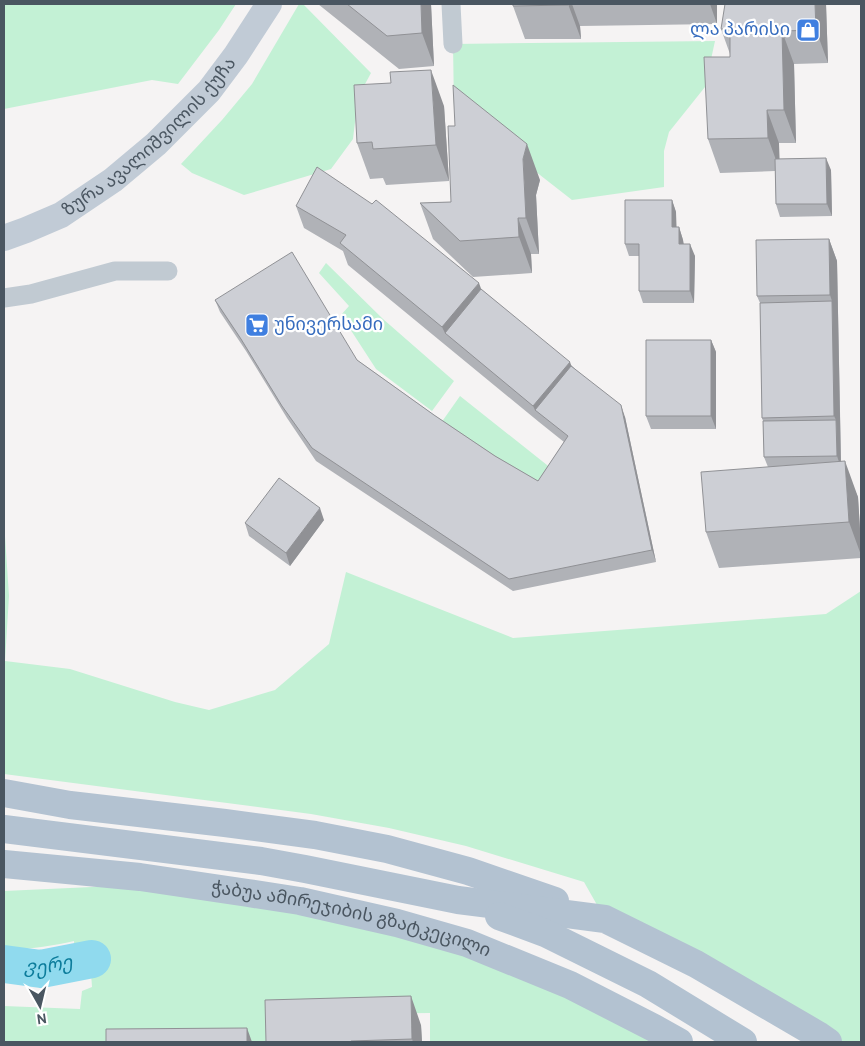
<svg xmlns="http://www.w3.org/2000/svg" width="865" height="1046" font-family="Overpass,'Noto Sans Georgian',sans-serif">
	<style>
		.green { fill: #c3f1d5 }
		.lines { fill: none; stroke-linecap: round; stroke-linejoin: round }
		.river { stroke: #90daee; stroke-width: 38 }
		.minor { stroke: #c1cad2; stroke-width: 19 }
		.secondary { stroke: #c1cbd6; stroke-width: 26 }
		.primary { stroke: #b3c2d1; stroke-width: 28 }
		.wall { fill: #b0b2b7 }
		.shaded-wall { fill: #909195 }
		.building { fill: #cdcfd5; stroke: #909195 }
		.labels { text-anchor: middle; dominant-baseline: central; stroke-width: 4.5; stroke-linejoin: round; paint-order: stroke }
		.shop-label { font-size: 18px; fill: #366cbe; stroke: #fff; text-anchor: end }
		.street-label { font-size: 18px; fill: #4a5661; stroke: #fff }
		.water-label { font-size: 19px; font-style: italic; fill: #0c7c9b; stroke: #fff }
	</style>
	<rect width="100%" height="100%" fill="#f5f3f3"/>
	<path class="green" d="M4 4H236L219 30 178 84 152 80 4 109Z
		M299 4H303L371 73 358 97 353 139 331 169 244 195 192 173 181 164 222 120 252 84Z
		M715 41 705 87 669 132 664 151V187L572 200 454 108 453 44Z
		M326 263 383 319 454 381 432 411 376 369 341 315 349 306 319 273Z
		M460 396 552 469 536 488 441 423Z
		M4 521 9 596 5 661 70 669 175 702 209 710 275 690 329 644 346 572 513 638 826 614 861 591V1042H828L605 919 584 882 466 846 389 828 311 814 4 774Z
		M136 885 202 893 478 953 665 1042H430V1013L269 1015V1042H4V1006L80 1009 82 991 92 987 89 945 74 947V941C51 946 28 950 4 949V891Z"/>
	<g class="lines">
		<path class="river" id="s1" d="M4 964 41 969 92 959"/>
		<path class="minor" d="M451 4 453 44
			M4 298 31 294 115 271H168"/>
		<path class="secondary" id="s2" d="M4 238 26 230 61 215 113 180 156 144 209 91 236 55 269 4"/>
		<g class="primary">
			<path d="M4 793 70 805 225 823 315 835 387 849 468 871 555 901"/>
			<path d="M4 829 261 861 305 869 458 900 605 919 696 964 818 1035 828 1042"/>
			<path id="s3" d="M4 864 140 877 248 893 300 901 397 923 467 943 570 985 654 1028 679 1042"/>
			<path d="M499 916 545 933 648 984 743 1042"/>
		</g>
	</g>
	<path class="wall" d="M318 4H431L434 66 399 69Z
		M513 4H717V24L580 26 581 39H525L513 6Z
		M826 4 828 63 794 64 796 143H779V159L831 170 832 216 780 217 776 204 775 171 720 173 708 139 730 57V54L721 29Z
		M444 106 449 181 386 185 383 178 370 179 357 143Z
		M540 180 536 195 539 254H531L532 273 473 277 433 239 420 203 451 202Z
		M672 200 676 212V227H679L683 240 684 244 695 256 694 303H643L639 291V256H629L625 244Z
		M296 206 481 289 572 366 625 417 656 562 513 591 316 461 287 418 246 351 220 312 215 300 357 360 434 415 495 456 538 481 564 442 539 422 348 265 343 251 304 228Z
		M829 239 837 261 841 461 858 497 861 545V558L719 568 706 532 768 467 764 457 763 421 762 418 760 303 757 296Z
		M711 340 716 352V429H651L646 416Z
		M324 520 290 566 249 536 245 523Z
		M421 1025 422 1042H266Z"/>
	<path class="shaded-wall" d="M421 4H431L434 66 422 33Z
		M568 4H572L580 26 581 39Z
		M710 4H717V24Z
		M815 4H826L828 63 816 30Z
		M782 31 794 64 796 143 784 110Z
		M431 70 444 106 449 181 436 145Z
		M767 110 779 143 780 171 768 138Z
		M527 144 540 180 536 195 539 254 526 218 523 159Z
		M826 158 831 170 832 216 827 204Z
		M672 200 676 212 677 240 672 227Z
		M518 218 531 254 532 273 519 237Z
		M679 227 683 240 684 256 679 244Z
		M829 239 837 261 841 468 837 456 836 420 834 416 832 301 830 295Z
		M690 244 695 256 694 303 690 291Z
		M479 283 487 305 445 333 442 327Z
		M711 340 716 352V429L711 416Z
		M570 362 576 378 535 410 533 406Z
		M621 405 625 417 656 562 652 550Z
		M845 461 858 497 861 545V555L849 522Z
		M320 508 324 520 290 566 286 553Z
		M411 996 421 1025 422 1042H413L412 1039Z
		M247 1028 252 1042H247Z"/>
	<path class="building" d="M347 4H421L422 33 387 36Z
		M513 4H568V5L513 6Z
		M725 4H815L816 30 782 31 784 110H767L768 138 708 139 704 57H730V29H721Z
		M431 70 436 145 373 149 372 142 357 143 354 85 391 83 390 72Z
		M453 85 527 144 523 159 526 218H518L519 237 460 241 420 203 451 202 448 126H455Z
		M826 158 827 204H776L775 159Z
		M317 167 372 204 376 200 479 283 442 327 340 243 346 235 296 206Z
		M625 200H672V227H679V244H690V291H639V244H625Z
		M829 239 830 295 757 296 756 240Z
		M292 252 357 360 434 415 495 456 538 481 568 436 535 410 571 366 621 405 652 550 509 579 312 448 282 406 241 339 215 300Z
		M481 289 570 362 533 406 445 333Z
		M832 301 834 416 762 418 760 303Z
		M646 340H711V416H646Z
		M836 420 837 456 764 457 763 421Z
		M845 461 849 522 706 532 701 472Z
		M279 478 320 508 286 553 245 523Z
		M411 996 412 1039 351 1041V1042H266L265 1000Z
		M247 1028V1042H106V1029Z"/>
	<defs>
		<g id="shop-square" transform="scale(1.25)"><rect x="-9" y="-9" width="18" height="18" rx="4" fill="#3f7fe0" stroke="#fff"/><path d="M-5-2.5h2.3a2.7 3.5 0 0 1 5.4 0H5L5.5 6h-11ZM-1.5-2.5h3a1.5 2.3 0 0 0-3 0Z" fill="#fff"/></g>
		<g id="supermarket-square" transform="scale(1.25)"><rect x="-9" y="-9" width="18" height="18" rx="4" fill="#3f7fe0" stroke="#fff"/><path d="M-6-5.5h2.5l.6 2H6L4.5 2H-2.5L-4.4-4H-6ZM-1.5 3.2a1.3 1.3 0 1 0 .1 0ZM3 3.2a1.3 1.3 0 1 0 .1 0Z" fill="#fff"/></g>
	</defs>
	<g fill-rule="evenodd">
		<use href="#shop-square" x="808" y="30"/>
		<use href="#supermarket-square" x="257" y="325"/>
	</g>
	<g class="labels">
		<g class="shop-label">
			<text x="790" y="30">ლა პარისი</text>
			<text x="274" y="325" text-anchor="start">უნივერსამი</text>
		</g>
		<g class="street-label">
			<text stroke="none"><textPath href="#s2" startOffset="180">ზურა ავალიშვილის ქუჩა</textPath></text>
			<text stroke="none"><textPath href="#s3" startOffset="352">ჭაბუა ამირეჯიბის გზატკეცილი</textPath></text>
		</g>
		<g class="water-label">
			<text stroke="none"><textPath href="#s1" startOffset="45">ვერე</textPath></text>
		</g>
	</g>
	<rect width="865" height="1046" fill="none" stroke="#4a5661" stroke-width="10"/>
	<g transform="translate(40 1006) rotate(172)" stroke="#ffffff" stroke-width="4" paint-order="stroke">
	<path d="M0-4L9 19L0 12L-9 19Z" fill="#4a5661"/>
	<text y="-8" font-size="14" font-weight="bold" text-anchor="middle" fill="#4a5661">N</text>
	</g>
</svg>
